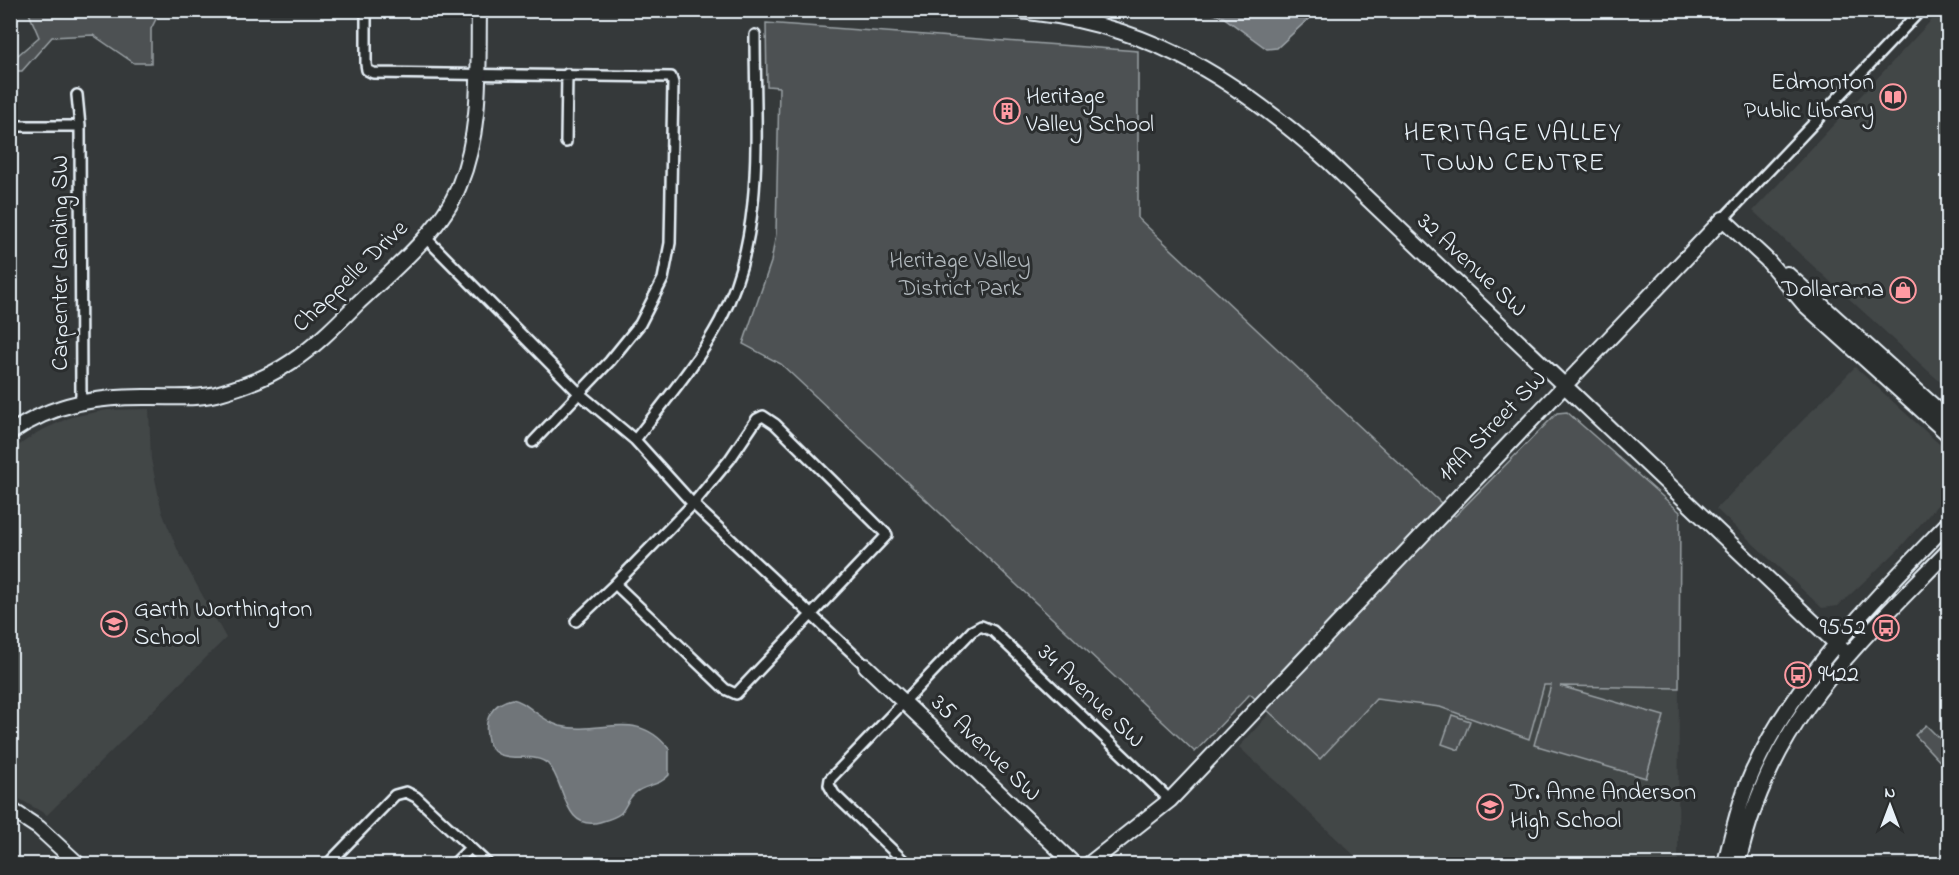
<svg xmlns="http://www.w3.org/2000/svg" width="1959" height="875" font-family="'Indie Flower',sans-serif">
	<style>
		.built { fill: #424647 }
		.green { fill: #4d5152; stroke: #9aa1a5; stroke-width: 1.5 }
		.water { fill: #707579; stroke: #a0a7ac; stroke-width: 1.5 }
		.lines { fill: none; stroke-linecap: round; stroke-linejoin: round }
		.street-casing { stroke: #e8f1f8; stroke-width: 14 }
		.secondary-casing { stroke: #e8f1f8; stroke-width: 18 }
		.street { stroke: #2a2d2e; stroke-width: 9 }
		.secondary { stroke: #2a2d2e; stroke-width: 14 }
		.labels { text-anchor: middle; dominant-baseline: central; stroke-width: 6; stroke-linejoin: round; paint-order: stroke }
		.poi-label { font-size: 24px; fill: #e8f1f8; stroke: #2a2d2e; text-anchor: start }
		.park-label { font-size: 24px; fill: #b2b9be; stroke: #2a2d2e }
		.street-label { font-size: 24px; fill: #e8f1f8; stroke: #2a2d2e }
		.neighbourhood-label { font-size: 26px; letter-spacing: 1.5px; fill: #e8f1f8; stroke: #2a2d2e }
	</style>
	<rect width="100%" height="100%" fill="#35393a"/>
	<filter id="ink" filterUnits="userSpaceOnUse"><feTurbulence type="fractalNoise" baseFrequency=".0167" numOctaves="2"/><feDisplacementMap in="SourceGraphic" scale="12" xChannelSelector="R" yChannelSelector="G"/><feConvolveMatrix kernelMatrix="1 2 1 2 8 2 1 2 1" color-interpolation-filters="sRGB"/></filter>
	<g filter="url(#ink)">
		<path class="built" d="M1940 11H1948V389L1753 211Z
			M1855 367 1948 452V493L1898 550 1838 606 1822 608 1716 509Z
			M149 409 151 459 162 512 178 551 226 638 47 815 11 794V451L38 432 71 417 107 410Z
			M1544 685 1679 688 1678 864H1354V855L1239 747 1270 713 1320 759 1376 699 1440 707 1529 739Z"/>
		<path class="green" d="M28 11H160L151 29V63H134L93 35 52 37 22 71H11V61L39 37Z
			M766 23 1138 51V218L1455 516 1557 413 1567 412 1680 512 1679 688 1560 686 1664 716 1646 778 1534 745 1551 685H1544L1529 739 1440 707 1376 699 1320 759 1250 694 1195 752 781 364 743 344 771 262 776 234 779 87 767 86Z
			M1452 715 1470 721 1459 750 1442 744Z
			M1926 725 1948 747V770L1915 735Z"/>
		<path class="water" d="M1206 11H1317L1277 48 1267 49 1223 17Z
			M512 699C527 701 539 720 560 726 601 736 636 707 669 749V775C659 787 644 784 634 794 628 799 626 807 621 813 615 818 607 820 600 822 562 832 566 782 548 764 530 748 492 771 487 736 486 729 486 721 490 714 495 705 502 701 512 699Z"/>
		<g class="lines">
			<g class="street-casing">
				<path id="street" d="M366 10V64L367 70 373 73 671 77 673 83 670 243 663 279 640 324 610 361 533 442
					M77 95 80 126
					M10 126H80L81 401
					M566 142 567 74
					M1723 219 1921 10
					M425 237 580 394 635 440 693 504 866 666
					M763 416 775 424 887 535 736 694 725 689 615 584 693 504 730 459 757 419Z
					M635 440C664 402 697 364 720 321 766 234 755 130 755 35
					M576 621 615 584
					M328 864 395 795 406 792 416 797 488 864
					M454 864 470 848
					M907 864 834 794 829 785 830 779 972 631 981 626 993 631 1170 800"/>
			</g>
			<g class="secondary-casing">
				<path id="secondary" d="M1006 10C1141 19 1230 74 1328 161L1847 654
					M1787 274 1948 419
					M10 433C55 402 100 396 153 397 174 397 195 399 216 394 242 387 269 377 291 362 317 345 338 323 359 302 393 270 442 230 459 186 482 130 478 69 479 10
					M866 666 1074 864
					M10 809 39 828 78 864
					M1089 864 1170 800 1723 219 1767 260 1804 304 1948 434
					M1725 864C1731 838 1737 811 1747 785 1786 687 1875 599 1948 523
					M1738 864C1769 722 1852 650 1948 551"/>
			</g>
			<use href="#street" class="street"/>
			<use href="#secondary" class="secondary"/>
		</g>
	</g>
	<defs>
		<g id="library-ring" transform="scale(1.35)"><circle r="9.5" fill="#2a2d2e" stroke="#ff9aa2" stroke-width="1.5"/><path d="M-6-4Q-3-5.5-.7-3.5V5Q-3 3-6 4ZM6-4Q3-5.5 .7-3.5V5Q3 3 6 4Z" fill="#ff9aa2"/></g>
		<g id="building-ring" transform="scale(1.35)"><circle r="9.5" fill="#2a2d2e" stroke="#ff9aa2" stroke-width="1.5"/><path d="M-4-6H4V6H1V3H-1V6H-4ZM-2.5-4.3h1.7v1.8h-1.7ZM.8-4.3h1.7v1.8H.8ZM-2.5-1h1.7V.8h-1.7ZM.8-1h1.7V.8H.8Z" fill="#ff9aa2"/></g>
		<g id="shop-ring" transform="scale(1.35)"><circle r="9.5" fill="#2a2d2e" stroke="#ff9aa2" stroke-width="1.5"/><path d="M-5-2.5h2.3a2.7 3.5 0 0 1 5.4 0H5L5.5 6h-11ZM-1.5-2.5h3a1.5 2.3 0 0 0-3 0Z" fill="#ff9aa2"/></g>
		<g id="school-ring" transform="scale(1.35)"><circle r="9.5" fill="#2a2d2e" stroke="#ff9aa2" stroke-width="1.5"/><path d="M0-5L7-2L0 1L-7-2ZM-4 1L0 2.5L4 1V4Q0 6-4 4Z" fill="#ff9aa2"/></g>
		<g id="bus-ring" transform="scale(1.35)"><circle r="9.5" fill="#2a2d2e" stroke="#ff9aa2" stroke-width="1.5"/><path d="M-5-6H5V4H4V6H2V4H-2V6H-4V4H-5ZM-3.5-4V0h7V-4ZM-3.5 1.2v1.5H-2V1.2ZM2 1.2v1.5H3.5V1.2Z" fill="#ff9aa2"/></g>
	</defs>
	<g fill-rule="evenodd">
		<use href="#library-ring" x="1893" y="97"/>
		<use href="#building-ring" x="1007" y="111"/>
		<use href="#shop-ring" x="1903" y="290"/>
		<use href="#school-ring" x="114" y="624"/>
		<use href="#bus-ring" x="1886" y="628"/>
		<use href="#bus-ring" x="1798" y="675"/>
		<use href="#school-ring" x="1490" y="807"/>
	</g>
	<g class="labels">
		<g class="poi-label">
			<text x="1874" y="83" text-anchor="end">Edmonton<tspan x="1874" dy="28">Public Library</tspan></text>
			<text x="1026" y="97">Heritage<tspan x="1026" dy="28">Valley School</tspan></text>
			<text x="1884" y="290" text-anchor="end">Dollarama</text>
			<text x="134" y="610">Garth Worthington<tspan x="134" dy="28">School</tspan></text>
			<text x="1866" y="628" text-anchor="end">9552</text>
			<text x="1818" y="675">9422</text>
			<text x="1510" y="793">Dr. Anne Anderson<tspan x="1510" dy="28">High School</tspan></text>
		</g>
		<g class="park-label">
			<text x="960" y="261">Heritage Valley<tspan x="960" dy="28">District Park</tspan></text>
		</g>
		<g class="street-label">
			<text transform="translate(61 263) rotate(-90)">Carpenter Landing SW</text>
			<text transform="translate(1471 266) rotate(43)">32 Avenue SW</text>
			<text transform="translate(351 277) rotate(-44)">Chappelle Drive</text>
			<text transform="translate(1493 427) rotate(-46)">119A Street SW</text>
			<text transform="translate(1090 697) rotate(44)">34 Avenue SW</text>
			<text transform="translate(985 749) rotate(44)">35 Avenue SW</text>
		</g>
		<g class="neighbourhood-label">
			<text x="1513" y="134">HERITAGE VALLEY<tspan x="1513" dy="30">TOWN CENTRE</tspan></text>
		</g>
	</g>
	<rect width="1959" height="875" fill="none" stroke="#2a2d2e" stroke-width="36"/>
	<rect x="18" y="18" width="1923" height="839" fill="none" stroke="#e8f1f8" stroke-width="2" filter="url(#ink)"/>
	<g transform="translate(1890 806)" stroke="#2a2d2e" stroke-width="4.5" paint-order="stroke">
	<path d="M0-4.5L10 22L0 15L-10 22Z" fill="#e8f1f8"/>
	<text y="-9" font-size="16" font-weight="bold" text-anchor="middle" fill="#e8f1f8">N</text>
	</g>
</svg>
